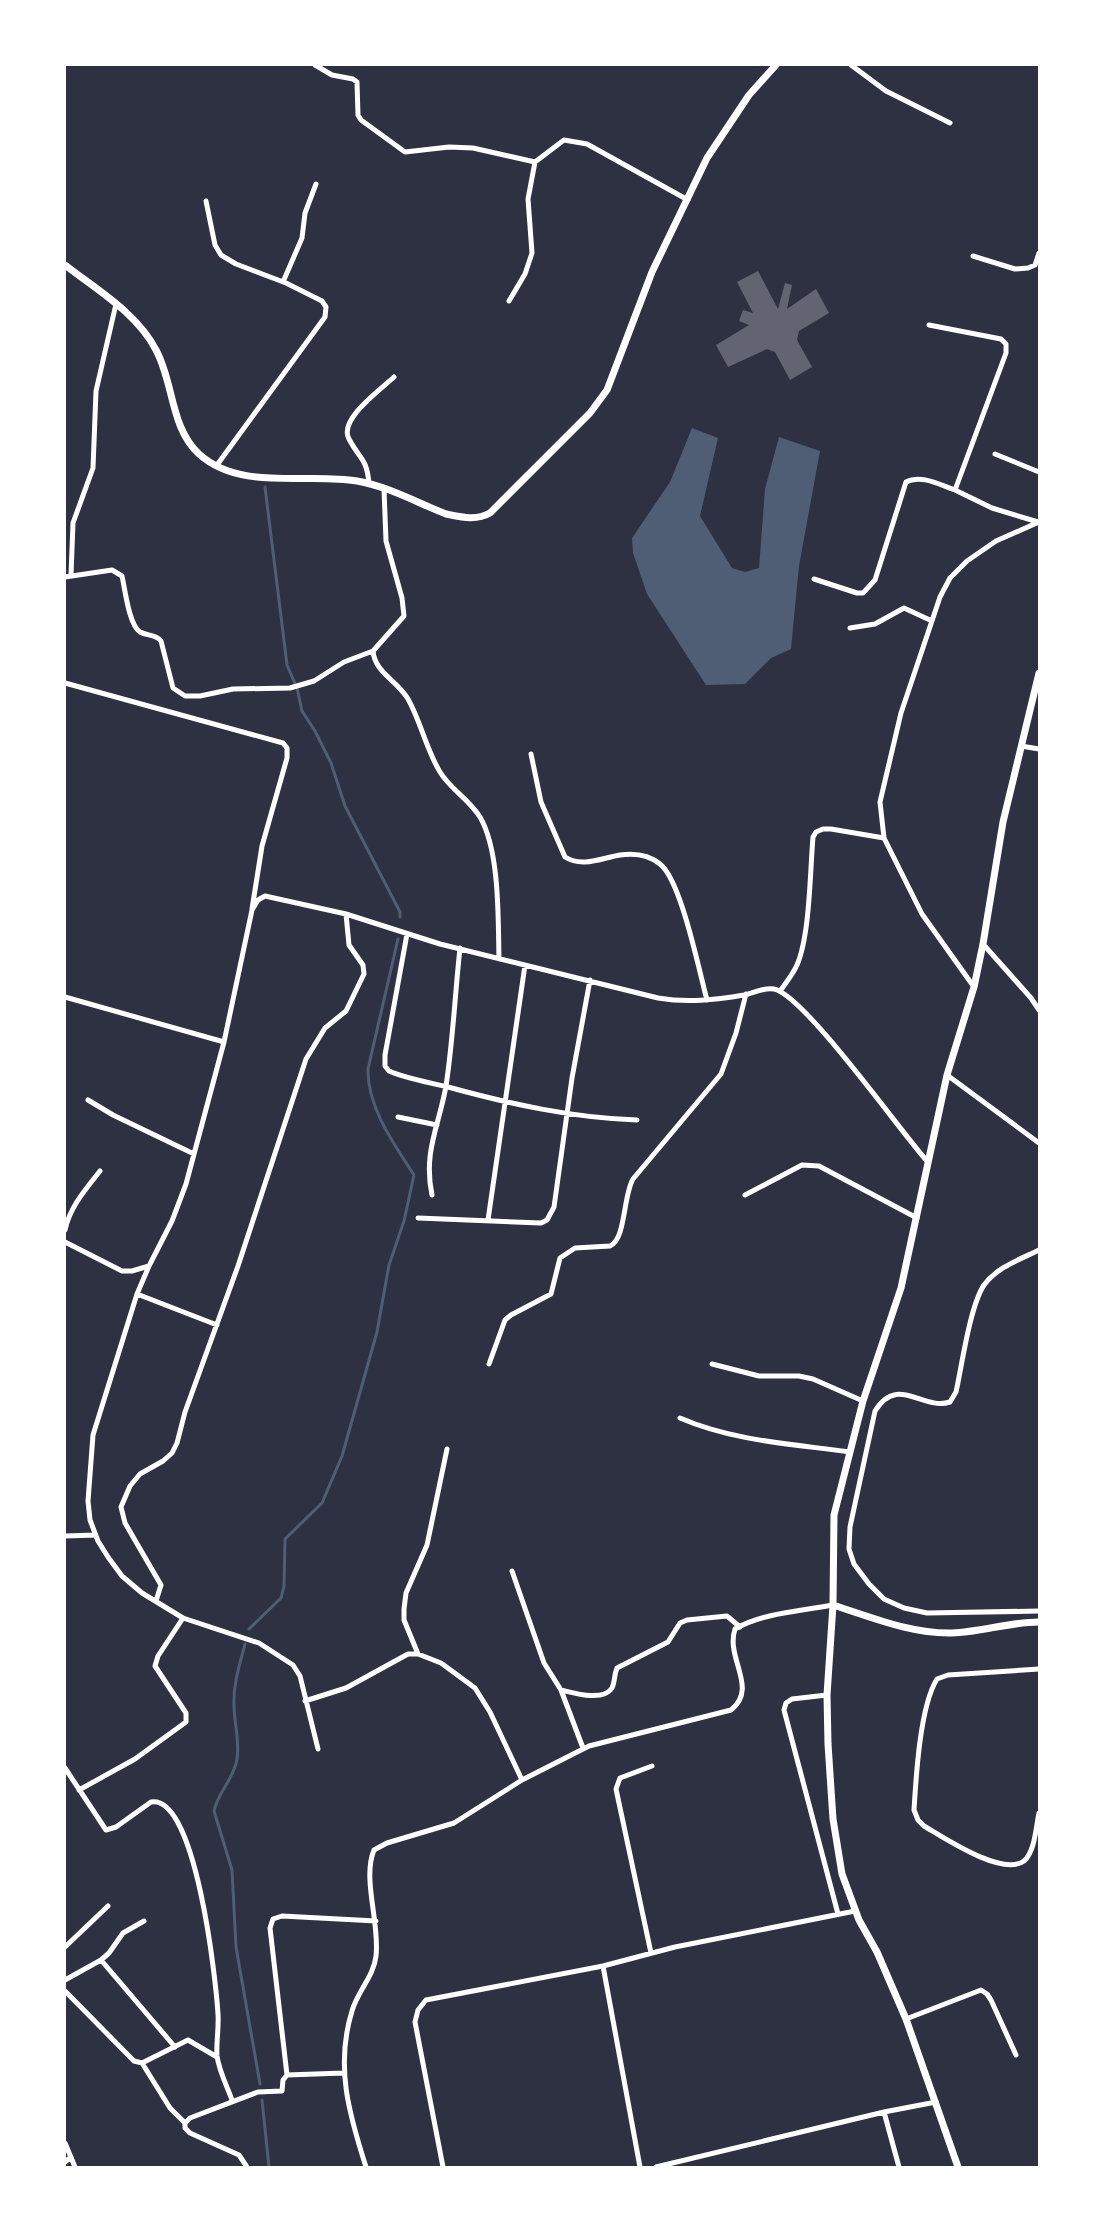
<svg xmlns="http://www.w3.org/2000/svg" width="1104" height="2232" font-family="'Work Sans',sans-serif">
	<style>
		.water { fill: #4f5d75 }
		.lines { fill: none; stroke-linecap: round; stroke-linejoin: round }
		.stream { stroke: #4f5d75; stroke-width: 3 }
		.building { fill: #626471 }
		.minor { stroke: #fff; stroke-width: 5 }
		.tertiary { stroke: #fff; stroke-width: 7 }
	</style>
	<rect width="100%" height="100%" fill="#2d3142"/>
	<path class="water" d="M692 428 718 438 700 516 732 568 745 572 759 568 765 489 779 437 820 451 799 566 791 649 771 658 745 684 706 685 647 594 633 553 632 538 670 482Z"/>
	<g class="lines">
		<path class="stream" d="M265 487 287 665 297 688 302 711 315 731 331 763 345 806 400 912V917
			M249 1629 281 1598 284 1586 285 1539 322 1503 342 1456 377 1332 389 1265 404 1221 414 1175C394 1144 367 1107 368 1069L398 939
			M245 1644C240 1664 233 1684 234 1705 234 1723 240 1741 237 1759 234 1779 218 1792 214 1811L232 1870 236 1947 260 2084
			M262 2100 269 2167"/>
	</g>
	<path class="building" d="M758 271 778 309 785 283 792 285 787 309 816 289 829 313 799 331 797 340 812 367 790 380 775 352 767 349 728 367 716 345 749 325 739 321 743 310 753 313 737 282Z"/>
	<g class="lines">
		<path class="minor" d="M315 65 332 75 353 79 357 82 358 115 361 120 405 152 449 147 473 148 535 162
			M851 65 886 91 950 123
			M206 201 215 245 221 255 236 264 286 283 322 301 326 307 325 317 217 465
			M973 256 1015 269 1028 268 1035 265 1039 253
			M283 282 302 238 305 213 316 184
			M509 301 525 274 532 253 528 199 535 162 564 140 587 144 688 200
			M995 454 1039 472
			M369 484C367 458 360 460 349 439 338 420 381 389 394 377
			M955 490 992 508 1038 522
			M71 575 73 523 93 468 96 391 116 304
			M65 577 112 570 122 576C125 589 129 625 140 632 147 636 156 634 161 641L173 688 185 696H200L233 689 290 688 314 681 344 662 373 651 404 616 402 598 386 541 384 489
			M814 579 857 593H863L875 580 906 482C921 474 940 485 955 490L1006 353V344L1001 339 929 325
			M850 628 875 624 904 608 932 621
			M373 651C375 673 397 680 408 699 421 722 426 749 440 772 450 789 469 799 480 817 500 851 498 920 499 959
			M65 683 283 743 287 748V758L262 846 252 909
			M1021 746 1039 749
			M531 754 541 802 565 857C582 868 602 858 620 855 634 853 649 855 660 864 681 880 699 971 707 1000
			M407 934 385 1055V1066L389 1071C407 1079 428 1082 448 1087 510 1104 573 1118 637 1120
			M983 944 1031 998 1039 1010
			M974 987 922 914 884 838 880 802 901 713 940 597 950 578 967 561 996 541 1039 522
			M780 991C786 983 793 974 797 965 810 935 810 871 813 837L816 832 823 829H831L884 838
			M65 997 224 1042
			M947 1075 1039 1143
			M88 1100 113 1115 194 1154
			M398 1117 437 1125
			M432 1195C423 1152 439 1126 446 1086 453 1040 455 994 460 948
			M745 1195 802 1165 819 1166 917 1218
			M418 1218 541 1223 547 1220 554 1207 572 1078 590 980
			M488 1220 525 965
			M65 1230C70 1207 85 1190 100 1171
			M65 1242 122 1271H132L149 1266 172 1221 186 1184 224 1042 252 910 258 900 265 896 346 914 440 944 658 998C687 1003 715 1000 744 995 754 993 764 987 774 989 804 995 900 1131 927 1161
			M1039 1250C1021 1259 997 1267 984 1285 970 1306 962 1365 956 1392L950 1402C922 1411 898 1374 875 1411L850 1527 849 1549 854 1564 869 1584 884 1599 904 1608 927 1613 1039 1611
			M149 1266 137 1294 93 1435 88 1501 90 1520 98 1541 108 1557 122 1576 142 1593 183 1618 259 1643 293 1665 300 1676 318 1749
			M137 1294 217 1325
			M489 1364 505 1320 511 1315 551 1294 560 1258 575 1248 610 1246C626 1239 623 1196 633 1179L721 1074 736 1033 746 994
			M712 1364 759 1376H799L813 1379 863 1401
			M680 1418C733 1441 792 1444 850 1452
			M65 1536 96 1535
			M512 1571 544 1663 561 1690
			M156 1601 161 1585 125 1523 121 1507 130 1486 140 1474 163 1461 172 1453 177 1443 185 1412 238 1266 306 1059 325 1028 346 1011 364 974 363 965 349 945 346 914
			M418 1654 404 1620V1609L406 1593 427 1545 447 1449
			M1039 1669 948 1675 937 1679C920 1706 916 1777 914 1810L918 1820 924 1826C943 1837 1002 1877 1024 1861 1035 1852 1036 1826 1039 1813
			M827 1695 792 1699 786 1703 784 1710 838 1914
			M305 1701 346 1688 408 1654H418L441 1663 475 1688 490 1712 522 1780
			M583 1748 561 1690C574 1693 603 1702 612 1688 615 1682 614 1675 617 1668L668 1642 680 1623 687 1620 727 1616 740 1627
			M65 1768 106 1830 116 1827 151 1802C196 1794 216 1981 218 2014 219 2028 216 2043 217 2056 219 2071 227 2086 232 2100
			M79 1790 135 1759 186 1722V1713L155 1666 158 1656 183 1618
			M65 1947 108 1906
			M651 1953 616 1789 620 1778 652 1766
			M101 1960 175 2047
			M603 1966 640 2167
			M65 1980 101 1960 109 1953 123 1933 144 1921
			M65 1991 134 2061 142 2063 188 2040 217 2057
			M906 2019 981 1990 987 1994 991 2000 1016 2055
			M142 2063 170 2108 185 2123
			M287 2075 270 1928 273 1919 282 1916 376 1921
			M884 2112 899 2167
			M65 2143 75 2167
			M65 2162 71 2157
			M247 2167 239 2155 190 2133 185 2128V2123L190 2118 258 2092 282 2091 283 2080 287 2075 344 2073
			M366 2167C349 2114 335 2066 352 2011 357 1992 374 1976 376 1956 380 1923 362 1879 374 1850L387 1843 454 1823 522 1780 589 1746 731 1710C759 1688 725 1658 735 1629 762 1613 802 1611 833 1605
			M443 2167 415 2022 418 2010 426 2000 603 1966 675 1947 855 1911
			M656 2167 884 2112 936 2102"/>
		<path class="tertiary" d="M65 265C97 290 137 313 156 350 174 383 170 427 199 454 241 492 308 472 357 481 387 486 418 503 446 514 461 517 476 521 490 513L590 413 607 390 652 272 707 158 749 95 776 65
			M833 1605C871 1617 911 1634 952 1633 981 1632 1010 1622 1039 1622
			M958 2167 906 2019 877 1952 859 1920 842 1874 833 1819 828 1744 827 1695 833 1605 834 1515 863 1401 901 1288 947 1075 974 987 983 944 1003 822 1039 673"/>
	</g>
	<rect width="1104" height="2232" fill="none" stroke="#ffffff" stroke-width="132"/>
</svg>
